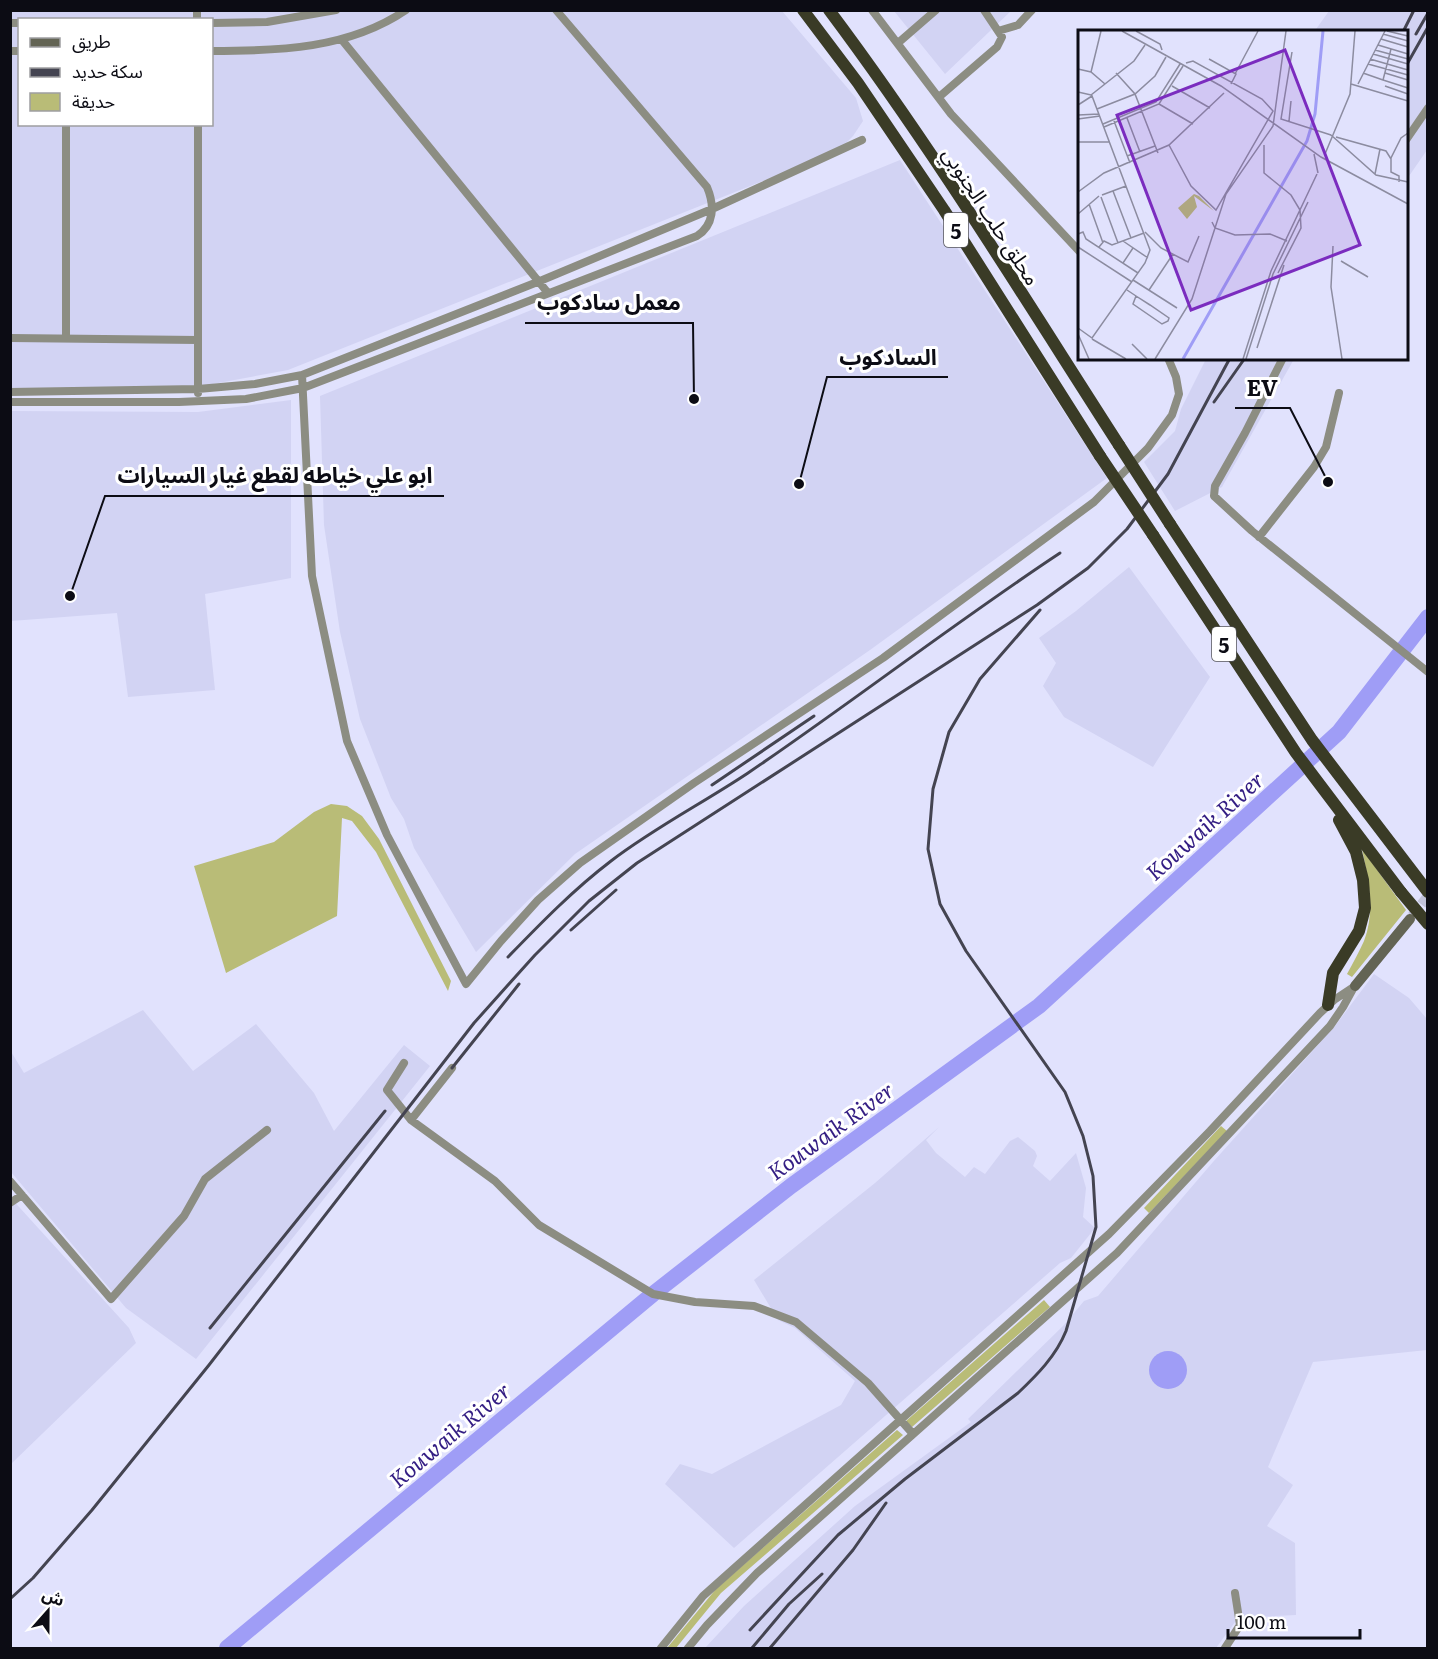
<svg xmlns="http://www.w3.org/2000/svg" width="1438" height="1659" font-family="Literata,'Noto Sans Arabic',serif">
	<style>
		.built { fill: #d2d3f3; fill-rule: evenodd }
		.green { fill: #b9bc77 }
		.water { fill: #9f9df6 }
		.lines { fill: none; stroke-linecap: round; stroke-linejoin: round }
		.river { stroke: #9f9df6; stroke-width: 16 }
		.secondary-tunnel { stroke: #c1c2da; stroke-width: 10; stroke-dasharray: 10 5; stroke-linecap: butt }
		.minor { stroke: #8c8d82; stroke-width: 8 }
		.secondary { stroke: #636454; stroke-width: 10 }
		.trunk { stroke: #3a3b26; stroke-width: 12 }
		.rail { stroke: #444451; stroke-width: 3 }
		.trunk-bridge { stroke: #3a3b26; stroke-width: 12 }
		.labels { text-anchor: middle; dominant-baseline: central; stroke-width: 6; stroke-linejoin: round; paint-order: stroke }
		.shield { fill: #fff; stroke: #55555a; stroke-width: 1.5 }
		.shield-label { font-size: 20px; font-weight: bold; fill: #0c0c14 }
		.street-label { font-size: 21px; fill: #0c0c14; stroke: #fff }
		.water-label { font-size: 22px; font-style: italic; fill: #331d83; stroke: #fff }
		.inset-river { fill: none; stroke: #9f9df6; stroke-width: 3 }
		.inset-road { fill: none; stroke: #8c8ca0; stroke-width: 1.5 }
		.view { fill: #7b2cbf; fill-opacity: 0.15; stroke: #7b2cbf; stroke-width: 3 }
		.inset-edge { fill: none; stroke: #0c0c14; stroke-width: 3 }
		.leader { fill: none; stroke: #0c0c14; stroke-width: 2 }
		.callout-dot { fill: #0c0c14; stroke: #fff; stroke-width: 2 }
		.callout-label { font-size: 22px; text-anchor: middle; font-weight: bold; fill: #0c0c14; stroke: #fff; stroke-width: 6; stroke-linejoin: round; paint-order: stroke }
	</style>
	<rect width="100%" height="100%" fill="#e1e2fd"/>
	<path class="built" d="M11 11H782L856 98 863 121 853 136 838 151 288 370 186 389 11 388ZM20 20H212V124H20Z
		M894 11H1011L945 74Z
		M1329 11H1427V150L1407 179 1406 32H1314Z
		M900 160 1107 478 870 650 575 854 476 952 414 848 404 819 391 798 360 719 340 632 324 525 320 396Z
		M1206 359H1294L1222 487 1175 511 1144 462 1175 431 1181 409Z
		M291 400V578L205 594 215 690 128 697 117 613 11 621V411L198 412Z
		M1129 567 1210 677 1153 767 1064 717 1043 686 1056 663 1039 638 1076 611Z
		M1374 974 1409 998 1427 1019V1350L1313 1362 1268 1467 1293 1485 1267 1526 1295 1543 1296 1615 1238 1618 1216 1648H705L744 1606 855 1506 971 1422 968 1419 1064 1325 1084 1301 1098 1296 1213 1162 1335 1026Z
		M143 1010 193 1071 256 1024 314 1093 334 1131 404 1045 430 1066 196 1359 126 1308 11 1172 10 1050 24 1073Z
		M939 1127 926 1140 936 1153 965 1177 974 1167 985 1174 1010 1141 1018 1137 1035 1151 1037 1156 1033 1166 1050 1181 1076 1153 1086 1188 1083 1217 1095 1228 1071 1258 1060 1263 734 1548 665 1484 680 1464 712 1474 841 1405 855 1381 795 1328 778 1320 754 1280 875 1183Z
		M10 1197 129 1328 136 1343 11 1464Z"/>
	<path class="green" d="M331 804 347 806 362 816 379 839 451 981 448 991 376 852 352 821 342 818 337 916 226 973 194 866 274 842 314 812Z
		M1362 849 1406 910 1352 977 1347 974C1353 963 1359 952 1364 941 1376 910 1368 879 1362 849Z
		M1221 1126 1227 1131 1149 1213 1144 1208Z
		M1044 1300 1050 1307 912 1427 906 1421Z
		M897 1430 903 1435 721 1593 676 1648H667L716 1589Z"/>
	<path class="water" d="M1149 1370a19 19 0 1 1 38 0a19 19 0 1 1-38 0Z"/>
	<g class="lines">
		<path class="river" d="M227 1648 653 1294 791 1186 1039 1006 1339 732 1428 617"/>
		<path class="secondary-tunnel" d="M1412 916 1428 896"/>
		<path class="minor" d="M197 10V20
			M872 10 951 114 1080 252
			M10 23H20
			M212 23 267 22 336 10
			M998 31 1018 25 1032 10
			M342 40 548 293
			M898 43 936 10
			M10 51H20
			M212 51C278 51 349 49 406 10
			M939 97 997 47 1002 37 984 10
			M66 124V338
			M198 124V393
			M1406 140 1428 108
			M10 338 198 340
			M1283 358 1245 433 1215 486 1214 496 1252 531 1428 672
			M302 375 312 576 347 741 387 835 466 984 501 941 538 900 580 863 694 783 883 658 1094 502 1148 448 1172 415 1179 394 1176 377 1168 358
			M10 392 198 389 255 384 302 375 540 281 712 209 862 140
			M10 402H179L246 399 303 388 697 236C714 225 715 206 707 187L556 10
			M1259 537 1314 467 1326 447 1339 393
			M404 1063 387 1090 411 1120 495 1181 539 1225 653 1294 695 1302 754 1306 796 1322 868 1383 913 1434
			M411 1120 452 1068
			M10 1181 111 1299 184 1216 205 1179 267 1130
			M10 1203 22 1195
			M661 1648 703 1596 1109 1234 1210 1131 1320 1013 1334 1000 1355 986
			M688 1648 707 1625 757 1573 1117 1253 1330 1026 1343 1007 1354 987
			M1225 1648 1240 1625 1235 1593"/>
		<path class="secondary" d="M1355 986 1410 919"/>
		<path class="trunk" d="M803 10 858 83 944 210 1100 456
			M829 10C934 150 1025 299 1119 445
			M1170 524 1312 740 1428 892
			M1153 535 1296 753 1401 892
			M1328 1005 1333 973 1359 931 1365 908 1363 880 1356 852 1339 820"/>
		<path class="rail" d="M1403 32 1414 10
			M1416 34 1428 13
			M1406 66 1428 27
			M1214 402 1245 358
			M712 785 814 716
			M571 930 616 890
			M508 957C541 923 573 890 611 861 654 828 703 803 748 773 854 701 954 623 1060 553
			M452 1068 519 984
			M210 1328 385 1111
			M10 1599 33 1578 92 1510 209 1365 474 1023 535 955 589 901 637 863 1037 605 1088 568 1127 529 1168 474 1230 358
			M750 1630 838 1535 905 1479 1018 1393C1037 1375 1056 1356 1066 1331L1096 1227 1093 1176 1083 1136 1065 1092 966 951 940 904 928 849 933 789 949 732 980 679 1040 610
			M752 1648 789 1604 822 1574
			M770 1648 853 1550 886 1503"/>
		<path class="trunk-bridge" d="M1119 445 1170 524
			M1100 456 1153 535
			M1401 892 1428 924"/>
	</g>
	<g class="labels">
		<g class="shield">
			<rect x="944" y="213" width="24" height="34" rx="4.5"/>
			<rect x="1212" y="627" width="24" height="34" rx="4.5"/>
		</g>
		<g class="shield-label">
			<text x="956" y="230">5</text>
			<text x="1224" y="644">5</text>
		</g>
		<g class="street-label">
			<text transform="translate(993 215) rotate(57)">محلق حلب الجنوبي</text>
		</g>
		<g class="water-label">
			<text transform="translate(1204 825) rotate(-42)">Kouwaik River</text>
			<text transform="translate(830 1130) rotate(-36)">Kouwaik River</text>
			<text transform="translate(449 1434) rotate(-40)">Kouwaik River</text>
		</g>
	</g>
	<g transform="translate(1078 30)">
		<rect width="330" height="330" fill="#e1e2fd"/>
		<path d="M116 164 121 166 136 181 116 166 119 177 109 189 100 178Z" fill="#b9bc77"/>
		<path class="inset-river" d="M105 329 229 111 237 84 245 1"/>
		<path class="inset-road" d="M44 1 143 56 243 127 330 174M58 1 82 14 84 20M309 1 330 6M305 4 330 11M303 9 330 17M300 15 330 24M313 19 305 50 330 58M297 20 330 29M214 22 203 89 253 105M295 24 330 34M131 29 158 44 153 54M292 29 330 40M290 34 330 45M0 39 13 42 27 54M13 42 23 1M38 43 57 64 80 123M285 43 305 50M307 43 330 50M157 44 180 1M273 54 330 71M280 54 307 1M94 56 132 78M307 56 330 64M0 62 13 65 56 31 67 15M81 74 115 94M0 75 14 66 72 220 67 233 14 308 0 298M19 79 57 64 77 46 88 27M0 85 21 84M49 88 62 122M0 89 22 86M36 91 52 133M211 91 213 71M25 94 78 72 102 34M26 97 81 74 105 36M253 105 298 145 330 152M258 107 308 121 313 129M0 112H32M91 115 113 156 138 180 195 81 184 69 115 31 108 33M186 115V143L213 165 222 180 223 198 200 243M236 124 240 143M247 124 272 64 277 1M49 126 77 116M297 144 302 119M321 152V146L313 142V128L323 108 330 103M35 161 53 208M0 162 26 143 91 115 146 63M24 165 48 156M23 167 40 213M11 174 25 213M0 184 21 166M134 192 137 198 157 205 192 204 209 211M67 202 83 218 110 232 121 206M0 204 5 202 8 209 60 243M45 211 70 228M255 216 253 257 264 329M0 217 54 252M21 217 26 211 34 215 66 203M263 231 290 247M45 233 55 218M55 250 99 278M49 260 58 266 72 275 91 288 90 291 84 294 55 274 58 266M71 260 95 224M0 304 11 329M14 309 48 329M54 314 69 329M179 318 206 235M77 329 114 269 148 164 195 96 208 1M165 329 193 241 239 144M168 329 195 244 230 172"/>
		<path class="view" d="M207 20 282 215 113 280 39 85Z"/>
		<rect width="330" height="330" class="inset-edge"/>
	</g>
	<path class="leader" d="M694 399L693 323H525M799 484L827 377H948M1328 482L1290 408H1235M70 596L105 496H444"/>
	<g class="callout-dot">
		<circle cx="694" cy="399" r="6"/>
		<circle cx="799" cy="484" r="6"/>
		<circle cx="1328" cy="482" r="6"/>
		<circle cx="70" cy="596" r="6"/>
	</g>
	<g class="callout-label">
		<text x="609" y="310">معمل سادكوب</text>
		<text x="888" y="365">السادكوب</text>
		<text x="1262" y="396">EV</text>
		<text x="275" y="483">ابو علي خياطه لقطع غيار السيارات</text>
	</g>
	<rect width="1438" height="1659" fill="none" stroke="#0c0c14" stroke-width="24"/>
	<rect x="18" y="18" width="195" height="108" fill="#ffffff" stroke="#9e9ea1" stroke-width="1.5"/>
	<rect x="30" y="38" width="30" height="9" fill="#636454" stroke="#9e9ea1" stroke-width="1.5"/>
	<text x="72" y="48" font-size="18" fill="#0c0c14">طريق</text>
	<rect x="30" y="68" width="30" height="9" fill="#444451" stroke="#9e9ea1" stroke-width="1.5"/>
	<text x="72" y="78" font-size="18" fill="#0c0c14">سكة حديد</text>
	<rect x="30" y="93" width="30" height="18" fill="#b9bc77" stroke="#9e9ea1" stroke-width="1.5"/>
	<text x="72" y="108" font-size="18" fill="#0c0c14">حديقة</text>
	<g transform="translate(48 1611) rotate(21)" stroke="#ffffff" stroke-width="4.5" paint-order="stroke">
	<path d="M0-4.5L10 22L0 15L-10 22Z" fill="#0c0c14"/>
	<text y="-9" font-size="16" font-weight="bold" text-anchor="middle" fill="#0c0c14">ش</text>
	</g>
	<path d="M1228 1629v9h132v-9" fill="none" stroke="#0c0c14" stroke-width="3"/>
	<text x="1237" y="1629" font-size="18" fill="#0c0c14" stroke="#ffffff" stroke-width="4.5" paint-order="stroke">100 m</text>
</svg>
